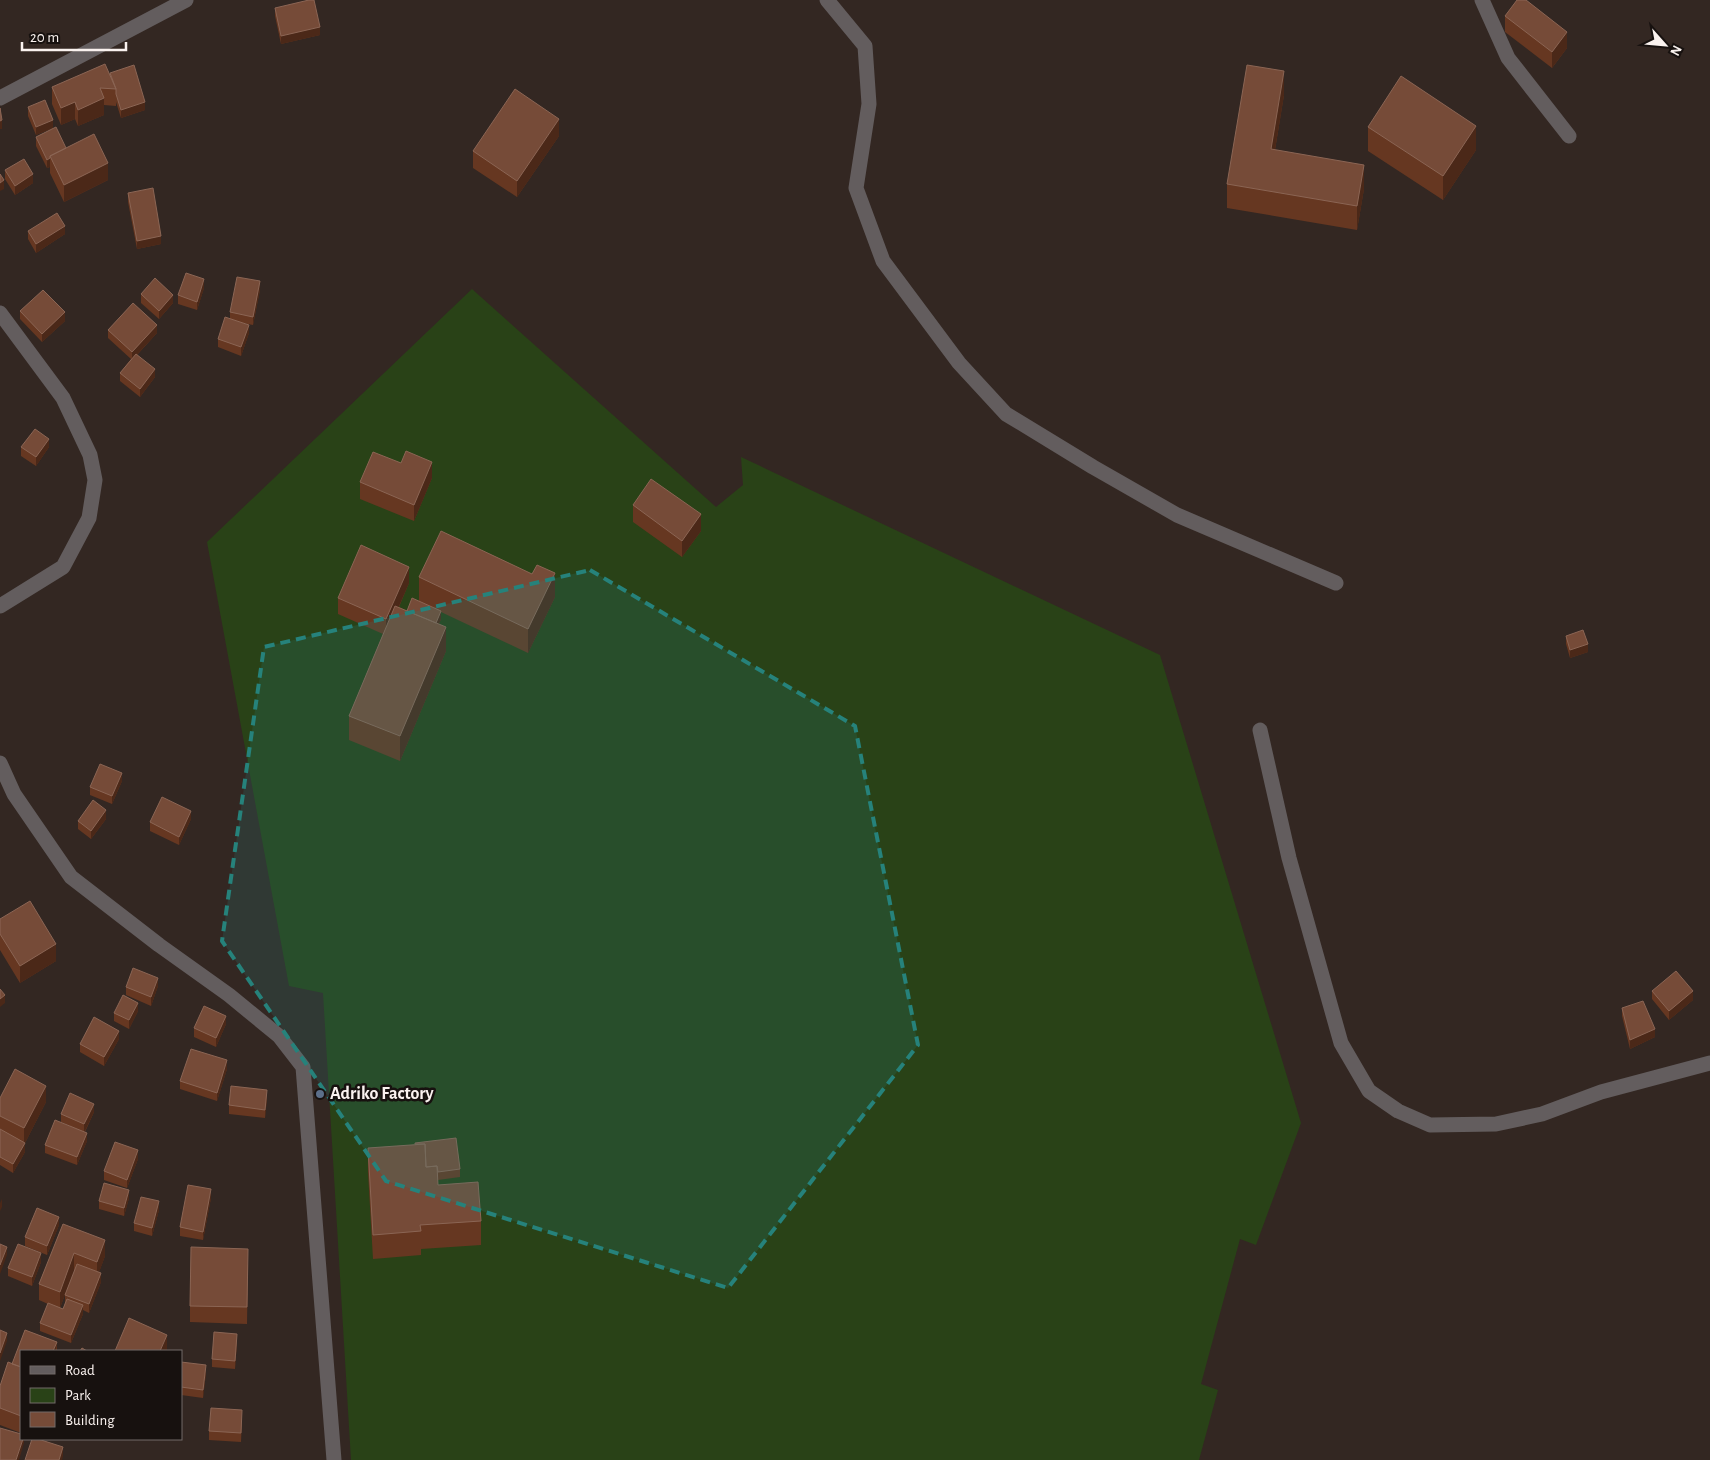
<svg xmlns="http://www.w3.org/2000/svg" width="1710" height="1460" font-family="'Alegreya Sans',sans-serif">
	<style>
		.green { fill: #294217 }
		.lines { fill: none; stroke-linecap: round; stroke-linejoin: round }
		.street { stroke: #635d5e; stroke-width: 15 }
		.wall { fill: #663721; fill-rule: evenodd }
		.shaded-wall { fill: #4b2818 }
		.building { fill: #764b38; stroke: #8b6554 }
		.marked { fill: #26827b; fill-opacity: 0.2; stroke: #26827b; stroke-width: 4; stroke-dasharray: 10 6; stroke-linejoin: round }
		.service-dot { fill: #5c6f8a; stroke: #17110f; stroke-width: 2 }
		.labels { text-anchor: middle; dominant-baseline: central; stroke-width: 5; stroke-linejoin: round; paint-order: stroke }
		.poi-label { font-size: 18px; font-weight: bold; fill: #faf2ef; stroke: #17110f; text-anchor: start }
	</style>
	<rect width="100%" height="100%" fill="#332722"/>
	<path class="green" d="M472 289 716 507 743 485 741 457 1160 655 1301 1123 1256 1245 1240 1239 1201 1384 1218 1390 1199 1460H351L323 993 289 986 207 542Z"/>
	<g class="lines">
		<path class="street" d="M827 0 865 46 869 104 856 188 883 261 959 363 1006 414 1093 467 1177 515 1336 583
			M1482 0 1508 58 1569 136
			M0 98 186 0
			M0 313 63 398 90 455 95 480 89 518 63 567 0 606
			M1260 730 1289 858 1341 1043 1369 1091 1398 1111 1430 1125 1496 1124 1542 1114 1601 1092 1710 1063
			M0 763 14 794 71 877 159 945 229 995 279 1036 303 1067 334 1460"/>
	</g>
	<path class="wall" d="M275 8 320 35 281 44 275 16Z
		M1505 16 1567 48 1552 68 1505 32Z
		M110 73 145 110 121 118 116 102V106L104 105V115L78 126 75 119 61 125 52 104V87L110 75Z
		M1284 95 1275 150 1364 189 1357 230 1227 208V184Z
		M28 107 53 128 36 135 28 116Z
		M1368 127 1476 150 1443 200 1368 151Z
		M559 136 517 197 473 168V151Z
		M36 137 66 148 108 180 64 202 50 173V167L47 168 36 146Z
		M5 170 33 183 15 195 5 179Z
		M128 193 161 244 137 249 128 202Z
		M28 231 65 234 36 253 28 239Z
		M204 288 197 310 178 304V295Z
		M260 290 253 325 242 323 249 333 241 356 218 347V339L230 319V312Z
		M141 294 173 303 159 319 141 303Z
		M20 311 65 321 42 342 20 319Z
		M108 330 157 333 137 355 155 377 140 397 120 381V373L131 359 108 338Z
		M21 447H49L36 466 21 456Z
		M401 463 432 478 414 521 360 499V482Z
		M633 505 701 531 682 557 633 522Z
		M419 577 555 597 528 653 441 612V619L439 624 446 651 400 761 349 740V716L383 634 338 614V598L409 583 399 607 407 611 419 601Z
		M1566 636 1588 652 1570 658 1566 644Z
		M122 781 112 804 90 795V787Z
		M106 819 91 839 78 829V821Z
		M191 819 179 845 150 831V822Z
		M0 919 56 961 20 983 0 950Z
		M158 986 151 1006 126 995V987Z
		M1652 991 1693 1000 1669 1020 1652 999Z
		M1622 1008 1655 1037 1630 1049 1622 1016Z
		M138 1011 129 1029 114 1021V1013Z
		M226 1024 216 1047 194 1037V1028Z
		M119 1039 104 1066 80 1052V1044Z
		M227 1069 217 1101 180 1089V1081Z
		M0 1098 46 1102 25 1143V1152L13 1173 0 1165Z
		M267 1098 265 1118 229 1114V1105Z
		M94 1112 85 1132 87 1141 77 1165 45 1153V1145L70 1126 61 1122V1114Z
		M368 1148 460 1169V1177L438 1180V1185L481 1221V1245L421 1249V1255L373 1259 368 1172Z
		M138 1159 127 1188 104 1180V1171Z
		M129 1198 124 1216 99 1209V1201Z
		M211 1198 203 1240 180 1236V1227Z
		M159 1210 152 1236 134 1231V1223Z
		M63 1224 105 1256 99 1272 101 1282 89 1313 83 1310V1314L71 1343 40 1331V1323L48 1304 39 1300V1284ZM74 1270H75L65 1295V1303L63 1309 60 1308Z
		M59 1225 47 1255 25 1246V1237Z
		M41 1262 32 1286 8 1276V1268Z
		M248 1265 247 1324 190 1322V1306Z
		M25 1330 57 1342V1351H21V1433L0 1425V1386L8 1362 12 1364Z
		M237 1342 235 1369 212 1367V1359Z
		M181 1362 206 1373 203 1398 181 1395Z
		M242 1419 241 1442 209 1440V1431Z"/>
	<path class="shaded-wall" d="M320 27V35L281 44V36Z
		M1567 32V48L1552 68V52Z
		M1284 71V95L1271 174V149Z
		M104 98V115L78 126V110Z
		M75 102V119L61 125V108Z
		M145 102V110L121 118V110Z
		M559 119V136L517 197V181Z
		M2 120V129H0V121Z
		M53 120V128L36 135V127Z
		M1476 126V150L1443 200V176Z
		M50 158V167L47 168V160Z
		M108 163V180L64 202V185Z
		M1364 165V189L1357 230V206Z
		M33 174V183L15 195V186Z
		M4 180V189L0 191V183Z
		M65 226V234L36 253V244Z
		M161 236V244L137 249V241Z
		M204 279V288L197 310V302Z
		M260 281V290L253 325V317Z
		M173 295V303L159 319V311Z
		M65 312V321L42 342V334Z
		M157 325V333L132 360V352Z
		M249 325V333L241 356V347Z
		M155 369V377L140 397V389Z
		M49 439V447L36 466V457Z
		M432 462V478L414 521V505Z
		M701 514V531L682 557V541Z
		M409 567V583L386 636V619Z
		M555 573V597L528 653V629Z
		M441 611V619L433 638V629Z
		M446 627V651L400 761V736Z
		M1588 644V652L1570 658V650Z
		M122 773V781L112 804V796Z
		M106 810V819L91 839V831Z
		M191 811V819L179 845V837Z
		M56 944V961L20 983V966Z
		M158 978V986L151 1006V997Z
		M1693 991V1000L1669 1020V1011Z
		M5 995V1003L0 1007V999Z
		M138 1003V1011L129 1029V1020Z
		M226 1016V1024L216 1047V1038Z
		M1655 1029V1037L1630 1049V1040Z
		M119 1031V1039L104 1066V1057Z
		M227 1060V1069L217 1101V1093Z
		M46 1086V1102L24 1145V1128Z
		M267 1090V1098L265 1118V1110Z
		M94 1104V1112L84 1133V1124Z
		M87 1133V1141L77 1165V1157Z
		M25 1143V1152L13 1173V1164Z
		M138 1150V1159L127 1188V1180Z
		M211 1189V1198L203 1240V1232Z
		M129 1190V1198L124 1216V1208Z
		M2 1199V1207L0 1211V1203Z
		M159 1201V1210L152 1236V1228Z
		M59 1217V1225L47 1255V1246Z
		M105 1240V1256L97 1278V1262Z
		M7 1247V1255L0 1274V1265Z
		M41 1253V1262L32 1286V1277Z
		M74 1253V1270L60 1308V1292Z
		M101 1273V1282L89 1313V1304Z
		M83 1305V1314L71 1343V1335Z
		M7 1333V1341L0 1361V1353Z
		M237 1334V1342L235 1369V1361Z
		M167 1335V1351H160Z
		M57 1342 56 1351H53Z
		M206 1365V1373L203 1398V1390Z
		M23 1439H24V1443L19 1460H16Z
		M63 1447V1456L62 1460H59Z"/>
	<path class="building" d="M309 0H314L320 27 281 36 275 8Z
		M1517 0H1526L1567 32 1552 52 1505 16Z
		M105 64 116 89 100 88 104 98 78 110 75 102 61 108 52 87Z
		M134 65 145 102 121 110 116 94V89L110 73Z
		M1247 65 1284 71 1271 149 1364 165 1357 206 1227 184Z
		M1401 76 1476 126 1443 176 1368 127Z
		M515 89 559 119 517 181 473 151Z
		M45 100 53 120 36 127 28 107Z
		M0 108 2 120 0 121Z
		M56 127 66 148 50 156V158L47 160 36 137Z
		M94 134 108 163 64 185 50 156Z
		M24 159 33 174 15 186 5 170Z
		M0 174 4 180 0 183Z
		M153 188 161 236 137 241 128 193Z
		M57 213 65 226 36 244 28 231Z
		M186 273 204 279 197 302 178 295Z
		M237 277 260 281 253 317 230 312Z
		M155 278 173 295 159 311 141 294Z
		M43 290 65 312 42 334 20 311Z
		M133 303 157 325 132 352 108 330Z
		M225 317 249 325 241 347 218 339Z
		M136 354 155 369 140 389 120 373Z
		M35 429 49 439 36 457 21 447Z
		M406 451 432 462 414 505 360 482 373 452 401 463Z
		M651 479 701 514 682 541 633 505Z
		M441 531 532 574 537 565 555 573 528 629 419 577Z
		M361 545 409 567 386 619 338 598Z
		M412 598 441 611 436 623 407 611Z
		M395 606 446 627 400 736 349 716Z
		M1583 630 1588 644 1570 650 1566 636Z
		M100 764 122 773 112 796 90 787Z
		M162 797 191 811 179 837 150 822Z
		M93 800 106 810 91 831 78 821Z
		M30 901 56 944 20 966 0 934V919Z
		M133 968 158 978 151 997 126 987Z
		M1676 971 1693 991 1669 1011 1652 991Z
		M0 989 5 995 0 999Z
		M123 995 138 1003 129 1020 114 1013Z
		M1643 1001 1655 1029 1630 1040 1622 1008Z
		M204 1006 226 1016 216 1038 194 1028Z
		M94 1017 119 1031 104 1057 80 1044Z
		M191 1049 227 1060 217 1093 180 1081Z
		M15 1069 46 1086 24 1128 0 1116V1098Z
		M231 1086 267 1090 265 1110 229 1105Z
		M70 1093 94 1104 84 1124 61 1114Z
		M55 1120 87 1133 77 1157 45 1145Z
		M0 1129 25 1143 13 1164 0 1157Z
		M456 1138 460 1169 438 1172 437 1166 426 1167 425 1144H415V1143Z
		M115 1142 138 1150 127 1180 104 1171Z
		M425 1144 426 1167 437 1166 438 1185 478 1182 481 1221 420 1225 421 1231 373 1235 368 1148Z
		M104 1183 129 1190 124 1208 99 1201Z
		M188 1185 211 1189 203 1232 180 1227Z
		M141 1197 159 1201 152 1228 134 1223Z
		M37 1208 59 1217 47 1246 25 1237Z
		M63 1224 105 1240 97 1262 74 1253 60 1292 39 1284Z
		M0 1244 7 1247 0 1265Z
		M18 1244 41 1253 32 1277 8 1268Z
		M191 1247 248 1249 247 1307 190 1306Z
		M77 1264 101 1273 89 1304 65 1295Z
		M67 1299 83 1305 71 1335 40 1323 48 1303 63 1309Z
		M129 1318 167 1335 160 1351H115Z
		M0 1330 7 1333 0 1353Z
		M25 1330 57 1342 53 1351H21V1367L12 1364Z
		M214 1332 237 1334 235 1361 212 1359Z
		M82 1348 87 1351H80Z
		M8 1362 21 1367V1416L0 1408V1386Z
		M181 1362 206 1365 203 1390 181 1387Z
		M211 1408 242 1410 241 1433 209 1431Z
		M0 1428 21 1434V1439H23L16 1460H0Z
		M32 1439H38L63 1447 59 1460H25Z"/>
	<path class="marked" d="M590 570 855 726 918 1045 728 1288 386 1181 222 941 264 647Z"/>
	<circle class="service-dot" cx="320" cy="1094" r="5"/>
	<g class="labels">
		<g class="poi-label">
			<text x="330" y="1094">Adriko Factory</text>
		</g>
	</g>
	<rect x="20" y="1350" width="162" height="90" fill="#17110f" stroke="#726b69"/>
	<rect x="30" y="1366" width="25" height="8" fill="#635d5e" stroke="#726b69"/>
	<text x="65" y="1375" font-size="15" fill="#faf2ef">Road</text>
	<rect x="30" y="1388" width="25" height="15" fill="#294217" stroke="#726b69"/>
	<text x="65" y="1400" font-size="15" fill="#faf2ef">Park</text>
	<rect x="30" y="1412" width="25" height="15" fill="#764b38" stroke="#726b69"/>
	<text x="65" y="1425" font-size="15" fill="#faf2ef">Building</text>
	<g transform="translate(1665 45) rotate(117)" stroke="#17110f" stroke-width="4" paint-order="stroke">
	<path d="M0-4L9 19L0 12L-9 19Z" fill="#faf2ef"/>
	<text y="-8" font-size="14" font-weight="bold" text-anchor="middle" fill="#faf2ef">N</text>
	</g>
	<path d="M22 42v8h104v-8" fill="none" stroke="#faf2ef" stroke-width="2.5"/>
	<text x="30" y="42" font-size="15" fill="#faf2ef" stroke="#17110f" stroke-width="4" paint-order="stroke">20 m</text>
</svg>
